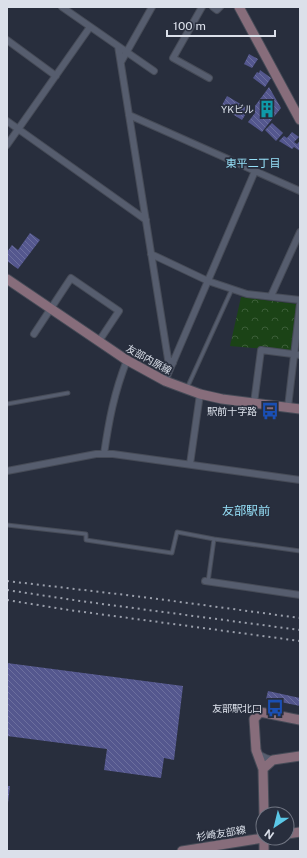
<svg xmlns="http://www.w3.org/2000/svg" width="307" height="858" font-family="'Public Sans','Noto Sans JP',sans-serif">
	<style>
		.forest { fill: url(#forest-crowns) }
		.building { fill: url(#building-back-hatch) }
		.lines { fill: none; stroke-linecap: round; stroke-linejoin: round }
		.lane-casing { stroke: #464b57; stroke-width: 5 }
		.street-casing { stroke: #464b57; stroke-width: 8 }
		.secondary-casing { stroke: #464b57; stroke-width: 11 }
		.lane { stroke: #565d6e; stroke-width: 3 }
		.street { stroke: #565d6e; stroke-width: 6 }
		.secondary { stroke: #876d7b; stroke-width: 9 }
		.rail { stroke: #9a9fab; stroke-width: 2; stroke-dasharray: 2 4; stroke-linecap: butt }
		.labels { text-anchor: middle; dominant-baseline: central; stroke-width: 3.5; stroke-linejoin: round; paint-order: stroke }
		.poi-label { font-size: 10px; fill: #dbe0ea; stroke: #282e3d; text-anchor: end }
		.street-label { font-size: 10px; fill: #dbe0ea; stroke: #282e3d }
		.neighbourhood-label { font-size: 11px; fill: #96e0f8; stroke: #282e3d }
		.quarter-label { font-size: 12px; fill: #96e0f8; stroke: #282e3d }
	</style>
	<defs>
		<pattern id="forest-crowns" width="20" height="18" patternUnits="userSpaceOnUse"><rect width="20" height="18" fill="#1b4316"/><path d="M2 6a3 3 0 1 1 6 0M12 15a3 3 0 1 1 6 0" fill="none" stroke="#3c5e38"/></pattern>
		<pattern id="building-back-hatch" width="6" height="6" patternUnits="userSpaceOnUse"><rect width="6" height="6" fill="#54578e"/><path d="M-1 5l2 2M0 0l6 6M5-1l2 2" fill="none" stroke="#6c6f9e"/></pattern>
	</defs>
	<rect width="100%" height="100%" fill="#282e3d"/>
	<path class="forest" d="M241 297 296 304 291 351 230 346Z"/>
	<path class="building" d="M249 54 258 59 252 68 244 64Z
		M260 70 271 78 265 87 253 78 257 72 259 73Z
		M269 87 281 108 262 132 248 122 255 113V106Z
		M227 96 249 109 242 120 221 107Z
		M272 123 283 133 276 141 265 130Z
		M292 132 299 137 294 142 297 144 300 141V151L294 147 292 149 279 141 284 136 287 138Z
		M30 233 40 240 18 269 7 261V252L12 245 18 250Z
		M7 663 183 686 174 760 164 758 161 778 104 770 107 749 7 736Z
		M268 691 300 698V706L266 699Z
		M7 786H10L8 803H7Z"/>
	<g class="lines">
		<g class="lane-casing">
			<path id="lane" d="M187 388 232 289
				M7 404 68 393
				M7 525 86 534V540L172 553 177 532 214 539
				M208 582 214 539 300 551"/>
		</g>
		<g class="street-casing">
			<path id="street" d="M62 7 118 46 168 359 173 363
				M202 7 173 58 209 78
				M213 7 217 10 220 7
				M7 40 56 76
				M118 46 154 71
				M121 62 152 7
				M129 115 300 191
				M7 121 146 220
				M7 145 90 27
				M151 254 208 281 247 294 300 300
				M271 296 300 232
				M34 334 71 278 119 311 99 341
				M165 381 255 171
				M254 403 261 350 300 355
				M288 407 300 304
				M104 454C109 420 114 393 127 360
				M190 464 200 394
				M7 471 96 454H113L300 480
				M205 581 300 595
				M258 754 266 758 273 760"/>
		</g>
		<g class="secondary-casing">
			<path id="secondary" d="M239 7 300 120
				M7 279 125 359 165 381 200 394 222 399 300 409
				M263 769 273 760 300 756
				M264 814 263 769 256 750 254 719 260 712 300 720
				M287 834 300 832
				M182 851 263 838
				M264 851V838"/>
		</g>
		<use href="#lane" class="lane"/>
		<use href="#street" class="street"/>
		<use href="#secondary" class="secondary"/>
		<path class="rail" d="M7 581 143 597 300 618
			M7 590 80 601 300 630
			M7 600 69 610 300 641"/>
	</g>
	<defs>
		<g id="building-bare" transform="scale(1.38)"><path d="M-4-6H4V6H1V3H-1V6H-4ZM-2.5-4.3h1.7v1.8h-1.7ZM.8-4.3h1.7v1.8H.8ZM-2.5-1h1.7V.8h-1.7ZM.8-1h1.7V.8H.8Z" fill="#0f9aa8" stroke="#282e3d" stroke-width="2.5" paint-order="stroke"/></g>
		<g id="bus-bare" transform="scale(1.38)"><path d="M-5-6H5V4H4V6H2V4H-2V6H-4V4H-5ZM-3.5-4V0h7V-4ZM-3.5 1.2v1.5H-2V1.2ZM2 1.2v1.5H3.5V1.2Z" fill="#1a4fb4" stroke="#282e3d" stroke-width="2.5" paint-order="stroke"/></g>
	</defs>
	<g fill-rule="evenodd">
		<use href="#building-bare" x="267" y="109"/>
		<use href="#bus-bare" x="270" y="411"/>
		<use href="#bus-bare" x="275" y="708"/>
	</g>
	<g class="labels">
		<g class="poi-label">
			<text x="254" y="109">YKビル</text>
			<text x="257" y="411">駅前十字路</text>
			<text x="262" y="708">友部駅北口</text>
		</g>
		<g class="street-label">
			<text transform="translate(149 359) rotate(29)">友部内原線</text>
			<text transform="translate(221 833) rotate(-9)">杉崎友部線</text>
		</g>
		<g class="neighbourhood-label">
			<text x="253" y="163">東平二丁目</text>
		</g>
		<g class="quarter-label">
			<text x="246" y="511">友部駅前</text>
		</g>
	</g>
	<rect width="307" height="858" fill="none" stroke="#dbe0ea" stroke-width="16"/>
	<g transform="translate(275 826) rotate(215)"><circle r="19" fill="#282e3d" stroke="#707582"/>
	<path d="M0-3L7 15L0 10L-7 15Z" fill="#5bc8e7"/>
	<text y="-6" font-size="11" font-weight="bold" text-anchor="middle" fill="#dbe0ea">N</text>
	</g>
	<path d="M167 30v6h108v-6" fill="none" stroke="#dbe0ea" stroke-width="2"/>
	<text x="173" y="30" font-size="12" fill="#dbe0ea" stroke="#282e3d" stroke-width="3" paint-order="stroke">100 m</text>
</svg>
